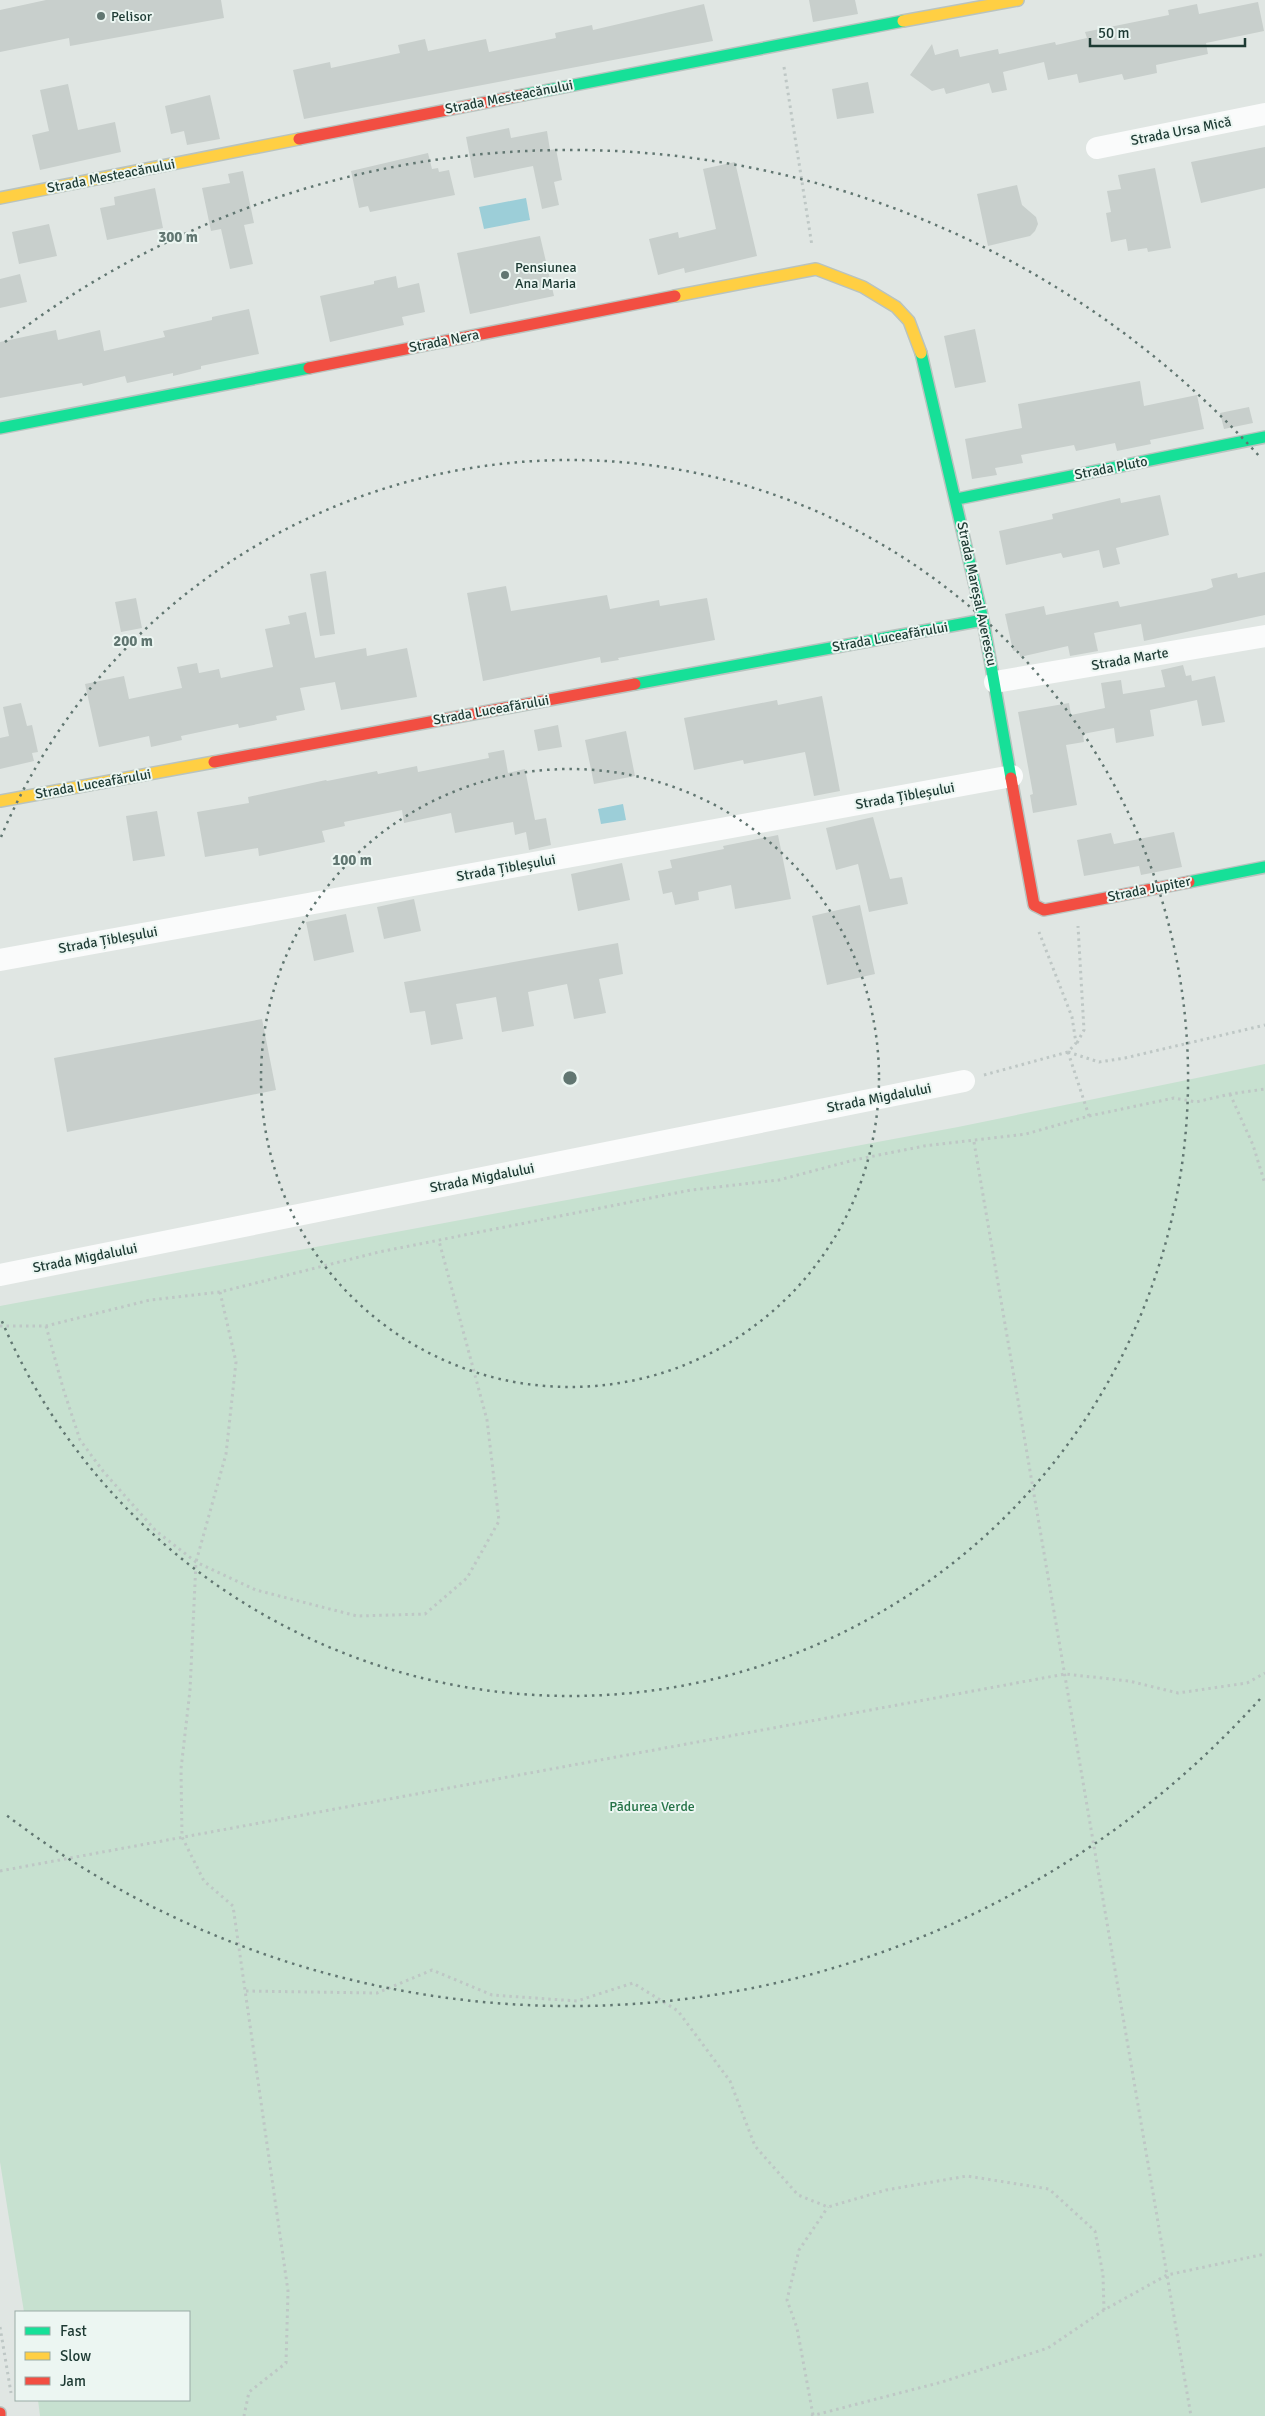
<svg xmlns="http://www.w3.org/2000/svg" width="1265" height="2416" font-family="Signika,sans-serif">
	<style>
		.green { fill: #c7e1d0 }
		.water { fill: #9cced8 }
		.building { fill: #c8cfcc }
		.lines { fill: none; stroke-linecap: round; stroke-linejoin: round }
		.fast-casing { stroke: #b9c3bf; stroke-width: 14 }
		.slow-casing { stroke: #b9c3bf; stroke-width: 14 }
		.jam-casing { stroke: #b9c3bf; stroke-width: 14 }
		.path { stroke: #bec7c5; stroke-width: 3; stroke-dasharray: 2.5 4; stroke-linecap: butt }
		.street { stroke: #fafbfb; stroke-width: 22 }
		.fast { stroke: #16e098; stroke-width: 11 }
		.slow { stroke: #ffcf43; stroke-width: 11 }
		.jam { stroke: #f24e42; stroke-width: 11 }
		.ring { fill: none; stroke: #617671; stroke-width: 2.5; stroke-dasharray: 2.5 5 }
		.poi-dot { fill: #617671; stroke: #ecf6f2; stroke-width: 2 }
		.labels { text-anchor: middle; dominant-baseline: central; stroke-width: 4; stroke-linejoin: round; paint-order: stroke }
		.poi-label { font-size: 14px; fill: #1d3a33; stroke: #ecf6f2; text-anchor: start }
		.street-label { font-size: 14px; fill: #1d3a33; stroke: #ecf6f2 }
		.park-label { font-size: 14px; fill: #257347; stroke: #ecf6f2 }
		.centre { fill: #617671; stroke: #ecf6f2; stroke-width: 2.5 }
		.ring-label { font-size: 15px; text-anchor: middle; font-weight: bold; fill: #617671; stroke: #ecf6f2; stroke-width: 4; stroke-linejoin: round; paint-order: stroke }
	</style>
	<rect width="100%" height="100%" fill="#e0e6e3"/>
	<path class="green" d="M1265 1064V2416H40L38 2400H189V2312H24L0 2162V1306L958 1127Z"/>
	<path class="water" d="M526 198 530 220 484 229 479 207Z
		M623 804 626 820 601 824 598 809Z"/>
	<path class="building" d="M46 0H221L224 18 70 46 69 38 0 52V10Z
		M809 0H855L858 14 813 22Z
		M1258 2 1264 31 1206 43 1208 54 1156 65 1157 73 1124 80 1122 74 1079 83 1077 74 1048 80 1044 62 1003 72 1007 90 992 93 989 83 946 94 944 88 932 91 910 75 932 44 935 55 958 49 960 57 998 49 999 54 1055 42 1056 45 1087 38 1085 32 1169 15 1168 10 1197 4 1199 14Z
		M704 4 713 41 304 119 293 70 330 62 331 68 400 53 398 45 425 39 428 51 486 39 489 52 556 38 555 33 592 25 593 30Z
		M868 82 874 113 837 119 832 89Z
		M68 84 78 130 115 122 121 152 40 170 32 135 49 131 40 90Z
		M210 95 220 139 187 145 184 131 171 134 165 106Z
		M509 128 511 138 547 131 550 150 556 149 562 180 554 182 559 205 542 209 533 166 474 178 466 137Z
		M1265 147V188L1201 203 1191 162Z
		M428 153 432 169 438 168 439 172 449 170 455 195 370 212 368 206 359 208 351 171Z
		M735 162 757 256 685 273 684 268 658 275 649 239 678 232 679 238 716 229 703 169Z
		M1155 168 1171 248 1148 252 1147 248 1128 251 1126 239 1111 242 1106 213 1111 212 1107 191 1121 189 1118 175Z
		M243 171 254 223 244 225 253 264 230 269 221 229 211 231 202 188 230 183 228 174Z
		M1017 185 1022 205 1036 217 1038 224 1035 231 1030 236 988 246 977 194Z
		M155 188 163 228 107 240 100 208 115 205 114 197Z
		M49 224 57 256 19 264 12 232Z
		M540 236 554 296 470 314 457 253Z
		M20 274 27 302 0 308V279Z
		M396 276 398 288 419 283 425 312 402 317 404 325 330 342 320 296 374 284V281Z
		M249 309 259 354 201 366V369L173 376V373L127 383 125 376 83 386 82 383 0 398V342L56 330 58 340 100 330 104 351 165 337 163 331 212 320V317Z
		M975 329 986 382 955 388 944 336Z
		M1140 381 1144 406 1197 395 1204 429 1150 440 1151 444 1117 451 1115 443 1076 451 1074 445 1021 455 1023 463 995 468 997 475 972 479 965 439 1022 428 1018 404Z
		M1249 407 1253 423 1224 429 1220 413Z
		M1160 495 1169 535 1116 548 1120 564 1103 568 1099 550 1063 558 1061 553 1006 565 999 531 1053 519 1052 514 1120 498 1121 503Z
		M326 571 335 634 320 636 310 574Z
		M1265 572V615L1144 641 1141 624 1094 633 1098 651 1070 656 1068 646 1020 657 1019 650 1013 651 1005 614 1044 606 1046 615 1118 601 1120 607 1206 590 1213 587 1211 579 1237 573 1238 578Z
		M506 586 511 611 607 595 610 609 659 600 660 606 707 598 715 640 618 658 619 660 601 663 600 657 483 681 467 593Z
		M136 598 142 628 121 632 115 602Z
		M306 612 315 658 366 648 367 656 407 648 417 697 341 710 335 682 300 688 305 710 276 716 277 720 239 728 238 724 181 736 182 740 151 747 149 736 99 747 85 684 124 676 129 699 182 688 177 667 197 663 199 673 219 669 221 678 273 667 265 629 290 624 288 616Z
		M1183 665 1186 676 1191 675 1192 681 1215 676 1225 722 1202 726 1197 700 1150 710 1154 736 1116 743 1114 728 1083 734 1084 742 1066 745 1077 805 1033 813 1030 795 1033 794 1018 712 1069 703 1071 715 1105 708 1101 683 1121 680 1123 694 1165 687 1161 670Z
		M822 696 840 791 814 796 805 752 744 764 743 760 694 770 684 718 777 700 778 705Z
		M21 703 27 726 32 725 38 752 32 753 34 761 0 769V738L9 736 3 707Z
		M558 725 562 747 538 751 534 730Z
		M626 731 635 776 594 784 585 740Z
		M504 750 508 773 525 769 535 820 546 818 551 845 529 850 526 832 515 835 513 822 455 833 451 813 404 823 402 810 344 822 345 826 322 831 325 842 259 856 258 848 205 857 197 812 249 803 248 797 326 780 327 781 377 771 378 774 417 766 418 772 489 758 488 753Z
		M157 811 165 856 133 861 126 816Z
		M873 817 890 879 902 877 908 904 869 912 858 864 836 870 826 828Z
		M1174 832 1182 867 1141 875 1139 866 1084 876 1077 840 1111 833 1114 844Z
		M778 835 791 899 735 909 731 885 698 892 699 900 675 905 672 892 663 894 658 871 672 868 670 860 724 849 723 846Z
		M622 863 630 900 578 911 571 874Z
		M414 899 421 931 384 939 377 907Z
		M860 905 875 974 827 985 812 916Z
		M346 914 354 952 314 961 306 922Z
		M618 943 623 974 599 979 606 1013 574 1019 567 984 528 992 534 1026 502 1032 496 997 480 1000 456 1004 463 1039 431 1045 425 1011 410 1013 404 982Z
		M262 1019 276 1090 67 1132 54 1058Z"/>
	<g class="lines">
		<g class="fast-casing">
			<path id="fast" d="M523 95 903 21
				M921 353 983 620 1011 778
				M0 428 309 368
				M957 499 1265 437
				M635 684 983 620
				M1189 882 1265 867"/>
		</g>
		<g class="slow-casing">
			<path id="slow" d="M903 21 1018 0
				M0 198 299 139
				M675 296 816 269 863 287 896 307 909 321 921 353
				M0 801 214 762"/>
		</g>
		<g class="jam-casing">
			<path id="jam" d="M299 139 523 95
				M309 368 675 296
				M214 762 635 684
				M1011 778 1034 905 1044 910 1189 882
				M0 2413V2416"/>
		</g>
		<path class="path" d="M784 67 812 246
			M1077 1043 1084 1030 1078 926
			M1068 1052 1099 1062 1125 1058 1265 1025
			M1068 1052 1089 1116
			M984 1075 1068 1052 1076 1043 1072 1017 1039 932
			M1230 1094 1253 1145 1265 1184
			M974 1142 1191 2416
			M220 1292 236 1362 226 1454 196 1562 190 1690 181 1769 182 1837 204 1881 233 1906 288 2291 286 2363 249 2392 244 2416
			M0 1326H46L150 1300 220 1292 379 1252 691 1190 779 1180 854 1160 924 1146 1026 1134 1089 1116 1174 1098 1196 1102 1230 1094 1265 1089
			M46 1326 63 1388 80 1440 103 1471 156 1531 196 1562 256 1590 357 1616 425 1614 467 1578 499 1521 487 1420 439 1241
			M0 1871 1065 1674 1129 1681 1178 1693 1247 1683 1265 1673
			M246 1991 377 1993 432 1970 492 1995 577 2001 633 1983 678 2011 730 2081 755 2146 798 2195 828 2207 886 2190 967 2176 1049 2189 1095 2231 1103 2275 1104 2310
			M0 2327 11 2393
			M813 2415 797 2328 787 2300 799 2250 828 2207
			M811 2416 942 2382 1048 2348 1104 2310 1167 2275 1265 2254"/>
		<path class="street" d="M1097 148 1265 114
			M995 682 1265 636
			M0 960 1012 776
			M0 1275 964 1081"/>
		<use href="#fast" class="fast"/>
		<use href="#slow" class="slow"/>
		<use href="#jam" class="jam"/>
	</g>
	<g class="ring">
		<circle cx="570" cy="1078" r="309"/>
		<path d="M1 837A618 618 0 1 1 1 1319"/>
		<path d="M1260 1699A928 928 0 0 1 5 1814M5 342A928 928 0 0 1 1260 457"/>
	</g>
	<g class="poi-dot">
		<circle cx="101" cy="16" r="5"/>
		<circle cx="505" cy="275" r="5"/>
	</g>
	<g class="labels">
		<g class="poi-label">
			<text x="111" y="16">Pelisor</text>
			<text x="515" y="267">Pensiunea<tspan x="515" dy="16">Ana Maria</tspan></text>
		</g>
		<g class="street-label">
			<text transform="translate(509 97) rotate(-11)">Strada Mesteacănului</text>
			<text transform="translate(1181 131) rotate(-11)">Strada Ursa Mică</text>
			<text transform="translate(111 176) rotate(-11)">Strada Mesteacănului</text>
			<text transform="translate(444 341) rotate(-11)">Strada Nera</text>
			<text transform="translate(1111 468) rotate(-11)">Strada Pluto</text>
			<text transform="translate(977 594) rotate(78)">Strada Mareșal Averescu</text>
			<text transform="translate(890 637) rotate(-10)">Strada Luceafărului</text>
			<text transform="translate(1130 659) rotate(-10)">Strada Marte</text>
			<text transform="translate(491 710) rotate(-10)">Strada Luceafărului</text>
			<text transform="translate(93 784) rotate(-10)">Strada Luceafărului</text>
			<text transform="translate(905 796) rotate(-10)">Strada Țibleșului</text>
			<text transform="translate(506 868) rotate(-10)">Strada Țibleșului</text>
			<text transform="translate(1149 889) rotate(-11)">Strada Jupiter</text>
			<text transform="translate(108 940) rotate(-10)">Strada Țibleșului</text>
			<text transform="translate(879 1098) rotate(-11)">Strada Migdalului</text>
			<text transform="translate(482 1178) rotate(-11)">Strada Migdalului</text>
			<text transform="translate(85 1258) rotate(-11)">Strada Migdalului</text>
		</g>
		<g class="park-label">
			<text x="652" y="1806">Pădurea Verde</text>
		</g>
	</g>
	<circle cx="570" cy="1078" r="8" class="centre"/>
	<g class="ring-label">
		<text x="178" y="242">300 m</text>
		<text x="133" y="646">200 m</text>
		<text x="352" y="865">100 m</text>
	</g>
	<rect x="15" y="2311" width="175" height="90" fill="#ecf6f2" stroke="#99aba6"/>
	<rect x="25" y="2327" width="25" height="8" fill="#16e098" stroke="#99aba6"/>
	<text x="60" y="2336" font-size="15" fill="#1d3a33">Fast</text>
	<rect x="25" y="2352" width="25" height="8" fill="#ffcf43" stroke="#99aba6"/>
	<text x="60" y="2361" font-size="15" fill="#1d3a33">Slow</text>
	<rect x="25" y="2377" width="25" height="8" fill="#f24e42" stroke="#99aba6"/>
	<text x="60" y="2386" font-size="15" fill="#1d3a33">Jam</text>
	<path d="M1090 38v8h155v-8" fill="none" stroke="#1d3a33" stroke-width="2.5"/>
	<text x="1098" y="38" font-size="15" fill="#1d3a33" stroke="#ecf6f2" stroke-width="4" paint-order="stroke">50 m</text>
</svg>
